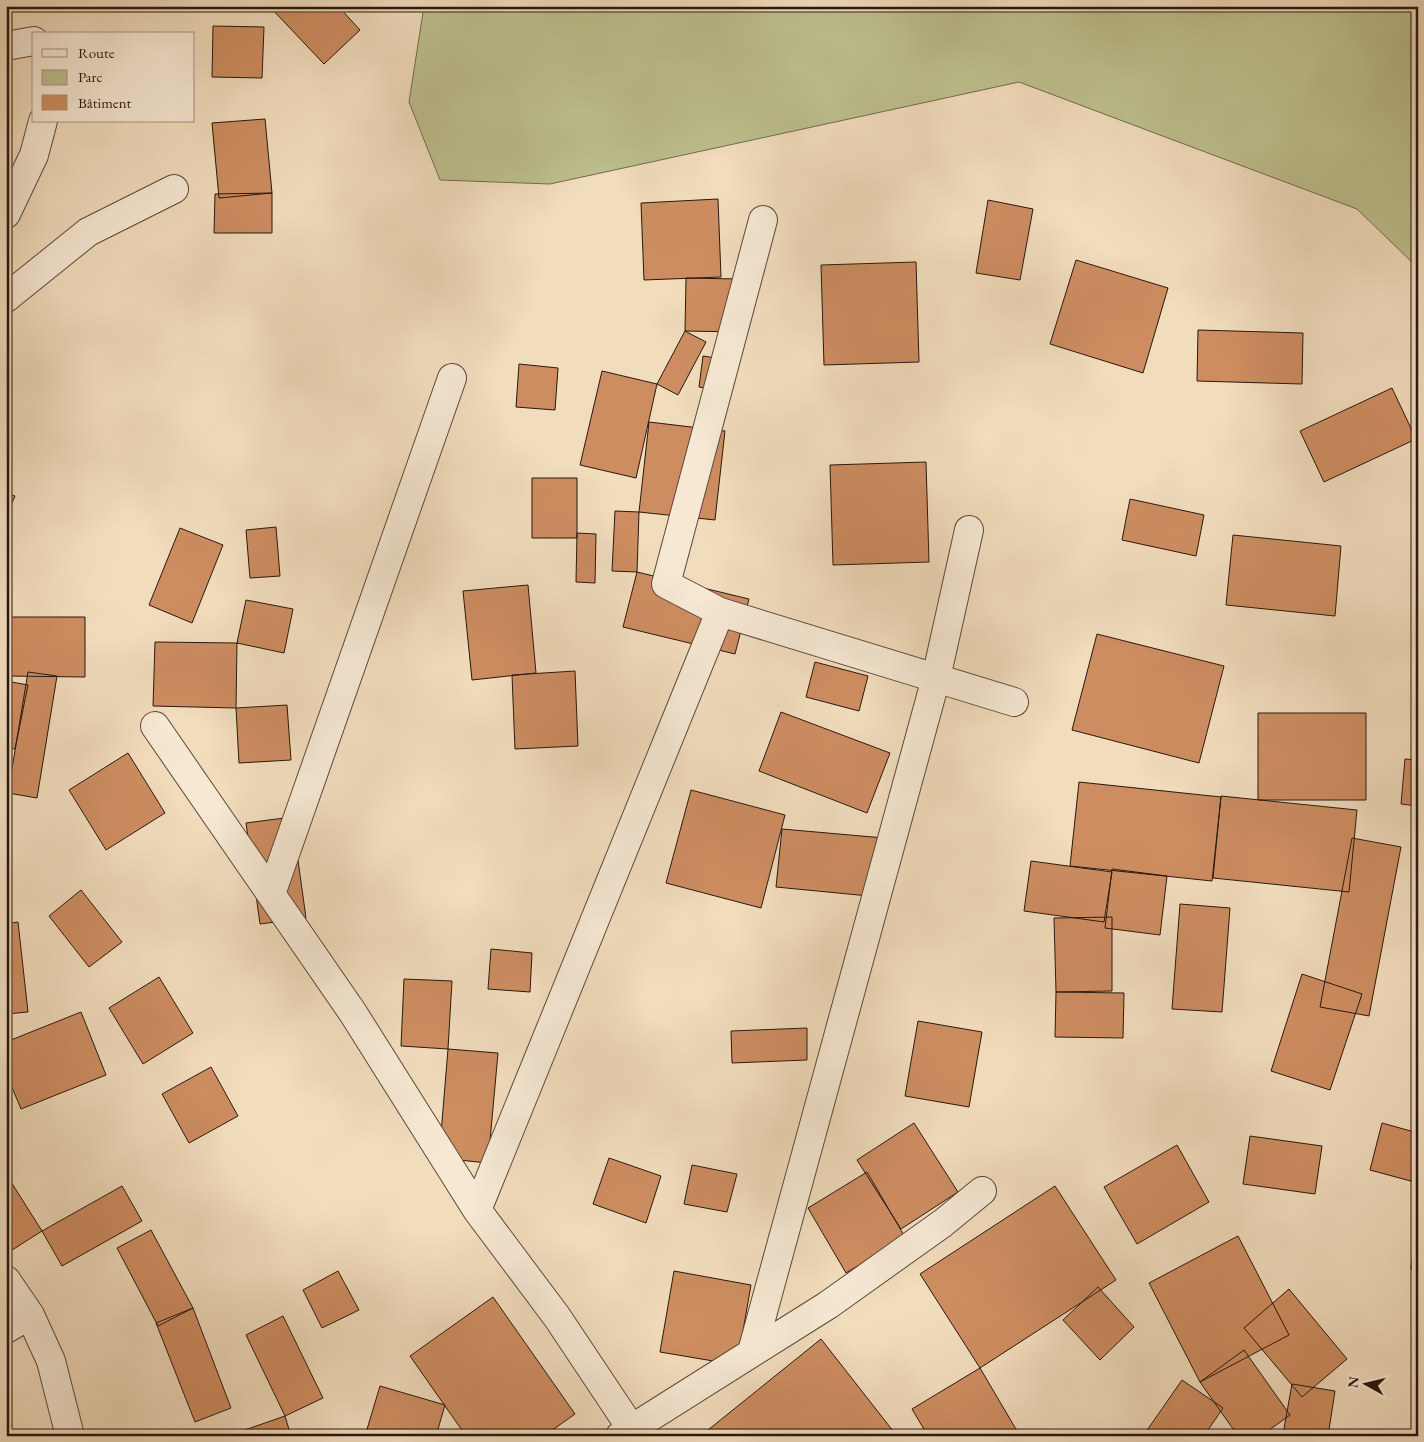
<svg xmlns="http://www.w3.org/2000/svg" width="1424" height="1442" font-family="'EB Garamond',serif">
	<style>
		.green { fill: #bdbf8e; stroke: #736b4f }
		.building { fill: #cd8d61; stroke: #291710 }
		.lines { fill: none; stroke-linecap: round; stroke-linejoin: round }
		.minor-casing { stroke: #5b483b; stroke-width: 30 }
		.minor { stroke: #f6e8d3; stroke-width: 28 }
	</style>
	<rect width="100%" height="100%" fill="#f1dcbc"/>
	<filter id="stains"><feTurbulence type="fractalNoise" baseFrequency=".004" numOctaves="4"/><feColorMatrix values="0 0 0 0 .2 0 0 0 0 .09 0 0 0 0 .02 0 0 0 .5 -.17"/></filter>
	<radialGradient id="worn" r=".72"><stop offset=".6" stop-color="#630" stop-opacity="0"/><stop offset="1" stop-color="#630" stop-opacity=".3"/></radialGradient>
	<path class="green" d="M424 6H1418V268L1357 209 1019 82 550 184 440 180 409 102Z"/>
	<path class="building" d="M269 6H338L360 30 324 64Z
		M213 26 264 27 262 78 212 77Z
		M265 119 272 193 219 198 212 123Z
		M272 193V233H214L215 194Z
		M718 199 721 277 644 280 641 203Z
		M988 200 1033 209 1020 280 976 273Z
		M1076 260 1168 288 1143 373 1050 344Z
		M916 262 919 362 824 365 821 265Z
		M686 278 740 279 739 332 685 331Z
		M1198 330 1303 333 1302 384 1197 381Z
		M685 331 706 342 678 395 657 384Z
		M703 356 735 361 730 392 699 387Z
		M519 364 558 368 555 410 516 407Z
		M602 371 657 384 636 478 580 465Z
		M1392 388 1416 439 1324 482 1300 431Z
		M649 422 725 431 715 520 639 512Z
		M926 462 929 562 833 565 830 465Z
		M532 478H577V538H532Z
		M6 493 15 496 6 518Z
		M1130 499 1204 515 1196 556 1122 540Z
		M615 511 639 512 637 572 612 571Z
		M276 527 280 576 250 578 246 530Z
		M180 528 223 545 192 623 149 605Z
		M577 533 596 534 595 583 576 582Z
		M1233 535 1341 546 1335 616 1226 605Z
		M637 572 749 599 735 654 623 627Z
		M528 585 536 673 472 680 463 591Z
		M246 600 293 609 284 653 237 643Z
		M6 617H85V677L6 676Z
		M1097 634 1224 666 1199 763 1072 730Z
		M155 642 237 643 236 708 153 706Z
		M815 662 868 676 859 711 806 697Z
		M575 671 578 746 515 749 512 675Z
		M28 672 57 676 37 798 8 793Z
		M6 681 28 685 15 749 6 748Z
		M287 705 291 760 239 763 236 708Z
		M781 712 890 753 867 813 759 771Z
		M1258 713H1366V800H1258Z
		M128 753 165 813 106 850 69 790Z
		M1405 759 1418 760V806L1401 804Z
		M1079 782 1221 797 1212 881 1070 866Z
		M691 790 785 815 761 908 666 883Z
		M1221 796 1357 810 1349 892 1213 878Z
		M292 817 306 918 260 924 246 823Z
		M782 829 884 838 879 897 776 887Z
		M1352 838 1401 847 1369 1016 1320 1007Z
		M1031 861 1112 872 1104 922 1024 911Z
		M1112 869 1167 876 1160 935 1105 928Z
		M81 890 122 942 89 967 49 916Z
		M1180 904 1230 908 1222 1012 1172 1009Z
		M1112 917V991L1056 992 1054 918Z
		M18 922 28 1012 6 1014V924Z
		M491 949 532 953 530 992 488 989Z
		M1302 974 1362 994 1330 1090 1271 1071Z
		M159 977 193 1033 143 1064 109 1008Z
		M404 979 452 981 448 1049 401 1046Z
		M1056 992 1124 993 1123 1038 1055 1037Z
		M81 1012 106 1075 21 1109 6 1073V1042Z
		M918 1021 982 1032 969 1107 905 1096Z
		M807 1028V1060L732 1063 731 1031Z
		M448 1049 498 1053 488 1163 439 1158Z
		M211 1067 238 1116 189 1143 162 1094Z
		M914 1123 958 1192 901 1229 857 1160Z
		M1382 1123 1418 1133V1183L1370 1170Z
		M1250 1136 1322 1146 1315 1194 1243 1184Z
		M1177 1145 1209 1202 1137 1244 1104 1187Z
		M609 1158 661 1176 646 1223 593 1204Z
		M692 1165 737 1174 727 1212 684 1204Z
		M867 1172 905 1237 846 1273 808 1208Z
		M6 1174 42 1231 9 1252 6 1247Z
		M122 1186 142 1221 62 1266 42 1231Z
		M1055 1186 1116 1280 980 1368 920 1274Z
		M1418 1208V1270L1411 1269Z
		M151 1230 193 1308 158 1326 117 1248Z
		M1238 1236 1289 1335 1200 1382 1149 1283Z
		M338 1271 359 1310 322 1328 303 1290Z
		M674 1271 751 1285 737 1365 660 1352Z
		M1098 1287 1134 1327 1100 1360 1063 1320Z
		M1289 1289 1347 1359 1302 1397 1244 1328Z
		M493 1297 575 1414 544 1436H466L410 1356Z
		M193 1308 231 1408 195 1422 156 1323Z
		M283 1316 323 1398 285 1416 246 1335Z
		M821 1339 897 1436H713L708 1430Z
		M1244 1350 1290 1415 1261 1436H1238L1200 1382Z
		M980 1368 1020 1436H928L912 1409Z
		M1182 1380 1223 1408 1204 1436H1143Z
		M1292 1384 1335 1391 1328 1436H1295L1283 1434Z
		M380 1386 445 1405 436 1436H365Z
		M285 1416 291 1436H240L239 1432Z"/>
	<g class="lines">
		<g class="minor-casing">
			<path id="minor" d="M6 46 34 41
				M6 214 34 155 43 121
				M6 298 88 232 174 189
				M720 612 1014 702
				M155 726 353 1013 477 1210 557 1317 631 1428
				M271 894 452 378
				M477 1210 720 612 666 584 763 220
				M6 1280 30 1315 51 1361 70 1436
				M6 1329 30 1315
				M752 1352 936 678 969 530
				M620 1436 828 1305 943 1223 982 1191"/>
		</g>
		<use href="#minor" class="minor"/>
	</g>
	<rect width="1424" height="1442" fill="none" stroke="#f1dcbc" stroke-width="25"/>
	<rect x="8" y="8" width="1409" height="1427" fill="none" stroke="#291710" stroke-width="2.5"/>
	<rect x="12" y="12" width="1399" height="1417" fill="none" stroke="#291710"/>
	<rect x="32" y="32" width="162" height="90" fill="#f6e8d3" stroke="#a49485"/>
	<rect x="42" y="49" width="25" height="8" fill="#f6e8d3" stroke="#a49485"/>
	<text x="78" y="58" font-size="15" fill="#291710">Route</text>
	<rect x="42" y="70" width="25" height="15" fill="#bdbf8e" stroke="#a49485"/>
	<text x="78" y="82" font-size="15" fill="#291710">Parc</text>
	<rect x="42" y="95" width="25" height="15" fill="#cd8d61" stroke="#a49485"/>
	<text x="78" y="108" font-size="15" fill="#291710">Bâtiment</text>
	<g transform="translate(1366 1384) rotate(278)" stroke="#f6e8d3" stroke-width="4" paint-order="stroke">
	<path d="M0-4L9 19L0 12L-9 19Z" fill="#291710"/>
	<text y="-8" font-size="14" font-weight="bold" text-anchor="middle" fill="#291710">N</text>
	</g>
	<rect width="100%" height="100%" filter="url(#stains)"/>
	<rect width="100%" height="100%" fill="url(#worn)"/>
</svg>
